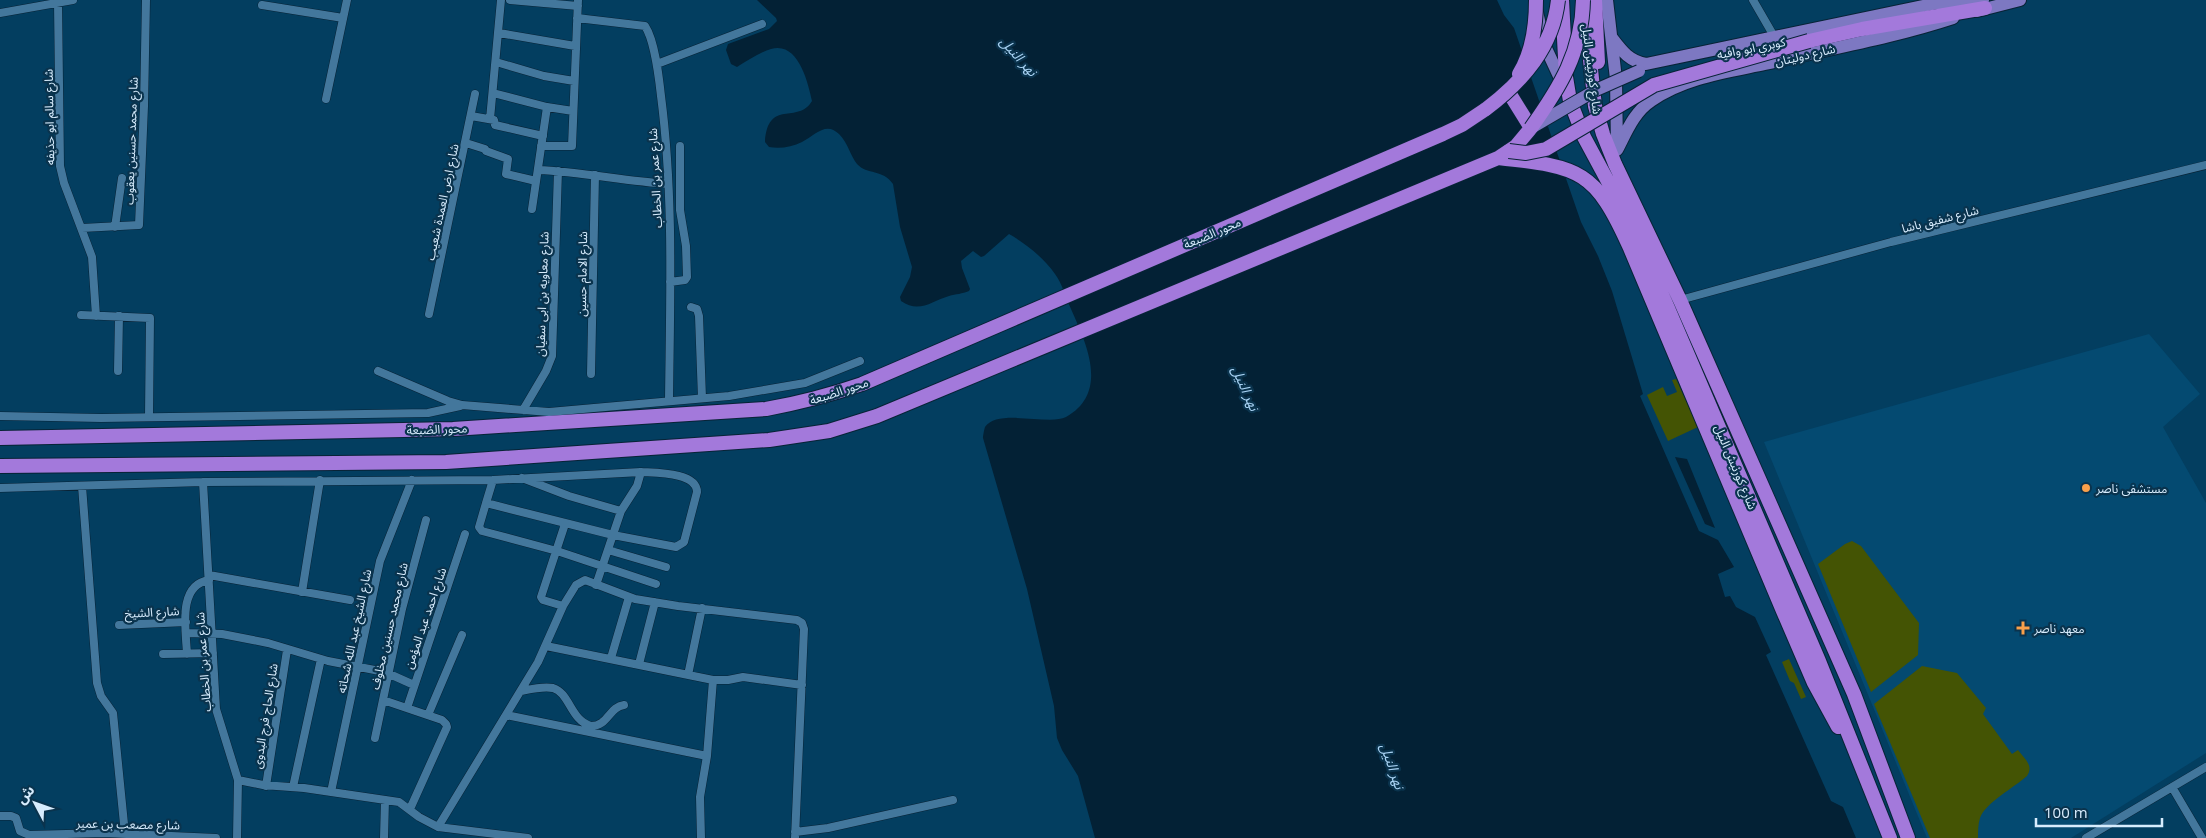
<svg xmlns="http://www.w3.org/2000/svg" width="2206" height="838" font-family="'Open Sans','Noto Sans Arabic',sans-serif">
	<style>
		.built { fill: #044a71 }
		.green { fill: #445404 }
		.water { fill: #032135 }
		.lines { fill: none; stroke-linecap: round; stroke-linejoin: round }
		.street-casing { stroke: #082336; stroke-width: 9 }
		.primary-casing { stroke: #082336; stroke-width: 14 }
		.highway-casing { stroke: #082336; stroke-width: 16 }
		.street { stroke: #43779c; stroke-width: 8 }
		.primary { stroke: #7d78c2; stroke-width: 12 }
		.highway { stroke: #a379db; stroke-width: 14 }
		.primary-bridge-casing { stroke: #082336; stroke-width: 14; stroke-linecap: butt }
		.highway-bridge-casing { stroke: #082336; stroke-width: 16; stroke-linecap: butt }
		.primary-bridge { stroke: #7d78c2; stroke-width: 12 }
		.highway-bridge { stroke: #a379db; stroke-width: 14 }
		.poi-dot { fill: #f8a04b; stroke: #0a334d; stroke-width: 2 }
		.labels { text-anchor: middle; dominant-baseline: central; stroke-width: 4.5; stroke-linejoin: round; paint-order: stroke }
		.street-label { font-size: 12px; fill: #d7ecfd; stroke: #0a334d }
		.poi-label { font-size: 12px; fill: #d7ecfd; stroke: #0a334d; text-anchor: start }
		.water-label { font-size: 14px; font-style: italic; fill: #a8d2f3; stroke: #0a334d }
	</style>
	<rect width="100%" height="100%" fill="#033e60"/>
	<path class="built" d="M2149 334 2200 394 2163 427 2206 503V753L2071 838H1927L1764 442Z"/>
	<path class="green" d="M1676 379 1698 427 1668 441 1647 395 1663 387 1667 396 1677 392 1672 380Z
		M1852 541 1861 546 1919 623 1918 655 1871 692 1818 564 1845 544Z
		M1789 659 1806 697 1801 699 1794 683 1790 681 1782 662Z
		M1922 666 1957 673 1986 708 1983 714 2012 754 2018 750C2025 759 2034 766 2027 776 2015 787 1985 803 1980 818 1978 824 1978 832 1978 838H1930L1874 704Z"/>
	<path class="water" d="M757 0H1497L1504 15 1514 28 1581 222 1598 256 1612 291 1643 394 1640 396 1699 531 1718 540 1734 567 1718 574 1725 597 1730 596 1736 607 1755 617 1771 652 1766 655 1831 801 1843 807 1856 838H1095L1078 776 1062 750 1057 738 1054 706 1027 589 983 438C983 436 984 430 985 427 998 408 1049 426 1066 417 1110 392 1086 343 1071 309 1066 298 1062 283 1055 274 1044 258 1025 243 1009 234L984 256 981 257 973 251 961 261 962 268 970 289 969 291C962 294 956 294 949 296 932 301 919 314 901 301L900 297 910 277 912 267 900 227 893 184C883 169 867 175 857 164 850 155 848 143 839 134 826 121 815 135 802 142 792 147 780 149 769 147L765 142C768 98 798 125 812 101 808 82 798 41 771 49 760 52 747 61 737 67L731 64 726 50 728 44 769 29 777 21 776 18Z
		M1675 457 1687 459 1715 528 1705 524Z"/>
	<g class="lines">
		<g class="street-casing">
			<path id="street" d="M510 0 578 6
				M1753 0 1775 38
				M58 2 60 166 64 183 92 257 96 316
				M262 5 343 18
				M0 13 73 0
				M577 18 645 26C655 41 659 78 661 96 674 197 670 300 669 401
				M499 33 575 46
				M496 62 544 76 574 81
				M657 64 762 24
				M493 93 547 107 573 111
				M326 99 347 0
				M471 116 494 120 495 125 543 136
				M490 119 501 0
				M466 143 485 149 486 151 508 159 506 174 536 181
				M541 146H572L578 0
				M538 170C582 172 624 181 668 184
				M532 209 547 107
				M115 227 122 178
				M82 228 139 225 144 106 146 0
				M670 282 685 280 687 277 686 246 680 210V146
				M1680 300 1891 242 2206 165
				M691 307 697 309 699 316 702 398
				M429 314 475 94
				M81 315 150 318 149 416
				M118 371 119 316
				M378 371 448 401 462 405 549 412 729 396 805 383 860 361
				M591 374 595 175
				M523 410 546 371 552 356 558 171
				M0 416 101 418 428 413 460 406
				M522 478 569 496 621 511
				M203 482 216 709 238 780 237 838
				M82 486 97 683 101 696 113 713 125 834
				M0 488 203 482 493 480 641 472C655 473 697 472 697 492L684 542 676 547 613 535 486 503 493 480
				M486 503 479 527 482 531 557 551 656 584
				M608 550 666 567
				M209 575 350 600
				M596 585 621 511 637 486 641 472
				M302 592 320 480
				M563 606 543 600 541 597 565 524
				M119 625 186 622
				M186 633 222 634 268 643 328 661 385 672 414 685
				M546 646 713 680H728L743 677 802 685
				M163 654 213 653
				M187 654C186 630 177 585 209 580
				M611 658 629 597
				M639 664 655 602
				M688 675 702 608
				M521 691C531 689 543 686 553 688 570 693 570 720 591 726 608 726 609 707 624 705
				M383 700 442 720 446 724 447 727 410 809
				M407 708 465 534
				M428 715 462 635
				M506 715 707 756 700 797 701 838
				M375 738 402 609 426 520
				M707 756 713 680
				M238 780 263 785 304 788 399 802 419 817 438 827 528 838
				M266 786 287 650
				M293 787 321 659
				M2172 787 2202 838
				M331 792 380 561 412 480
				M0 816H11L16 818 20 831 29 835 104 833 216 838
				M438 827 538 662 563 606 576 585 585 580 635 599 678 606 797 620 802 623 804 629 795 838
				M795 832 828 828 953 800
				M384 838 385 800
				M2086 838 2206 767"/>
		</g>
		<g class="primary-casing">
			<path id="primary" d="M1607 0 1616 79 1617 149
				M1943 8 1983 0
				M1977 11 2020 0
				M1537 12 1545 46 1564 87
				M1612 38C1622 51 1629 61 1646 64L1952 0
				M1617 150C1626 133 1634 112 1651 101 1683 78 1727 72 1765 64 1828 49 1892 38 1953 18"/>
		</g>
		<g class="highway-casing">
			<path id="highway" d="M1562 0 1566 77 1570 101 1584 137 1626 215 1667 306 1819 661 1890 838
				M1595 0 1598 62
				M1585 14 1595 106 1603 134 1615 164 1680 300 1854 694 1908 838
				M1809 41 1862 29 1985 8
				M1498 158C1581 167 1595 170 1630 248L1783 611 1814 683 1838 727
				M0 438 453 429 766 409C799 403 830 395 862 384L1443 134 1462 125 1486 109
				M0 466 446 462 769 440 829 431 877 416 1498 158 1516 146 1531 128 1508 91"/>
		</g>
		<use href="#street" class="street"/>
		<use href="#primary" class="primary"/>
		<use href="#highway" class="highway"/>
		<g class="primary-bridge-casing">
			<path id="primary-bridge" d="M1531 128 1596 90 1639 71"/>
		</g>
		<g class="highway-bridge-casing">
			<path id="highway-bridge" d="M1519 74C1532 53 1536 24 1536 0
				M1486 109C1523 81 1553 47 1558 0
				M1531 128C1560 87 1582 52 1583 0
				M1509 151 1526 153 1546 149 1654 85 1809 41"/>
		</g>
		<use href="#primary-bridge" class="primary-bridge"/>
		<use href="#highway-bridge" class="highway-bridge"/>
	</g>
	<g class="poi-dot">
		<circle cx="2086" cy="488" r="5"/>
		<path d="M2020.5 620.5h5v5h5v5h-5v5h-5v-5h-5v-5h5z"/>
	</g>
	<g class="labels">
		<g class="street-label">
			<text transform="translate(1751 48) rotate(-11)">كوبري ابو وافيه</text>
			<text transform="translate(1805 55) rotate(-13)">شارع دوليتان</text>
			<text transform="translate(1592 69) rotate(83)">شارع كورنيش النيل</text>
			<text transform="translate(49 117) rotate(-91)">شارع سالم ابو حذيفه</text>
			<text transform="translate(131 141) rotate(-88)">شارع محمد حسنين يعقوب</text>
			<text transform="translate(655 178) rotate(-93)">شارع عمر بن الخطاب</text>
			<text transform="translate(442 202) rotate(-78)">شارع ارض العمدة شعيب</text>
			<text transform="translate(1940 219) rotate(-14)">شارع شفيق باشا</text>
			<text transform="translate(1212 233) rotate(-23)">محور الضبعة</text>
			<text transform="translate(582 274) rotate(-89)">شارع الامام حسين</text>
			<text transform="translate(542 294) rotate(-88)">شارع معاويه بن ابى سفيان</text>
			<text transform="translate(839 391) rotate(-18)">محور الضبعة</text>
			<text transform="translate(437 429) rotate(-2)">محور الضبعة</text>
			<text transform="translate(1736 467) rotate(67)">شارع كورنيش النيل</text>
			<text transform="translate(152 612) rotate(-3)">شارع الشيخ</text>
			<text transform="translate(425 618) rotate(-71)">شارع احمد عبد المؤمن</text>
			<text transform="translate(389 626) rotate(-77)">شارع محمد حسنين مخلوف</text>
			<text transform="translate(354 631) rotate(-78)">شارع الشيخ عبد الله شحاته</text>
			<text transform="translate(203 662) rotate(-94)">شارع عمر بن الخطاب</text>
			<text transform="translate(265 716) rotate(-81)">شارع الحاج فرج البدوى</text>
			<text transform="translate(128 824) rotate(1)">شارع مصعب بن عمير</text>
		</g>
		<g class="poi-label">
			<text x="2096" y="488">مستشفى ناصر</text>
			<text x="2034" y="628">معهد ناصر</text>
		</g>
		<g class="water-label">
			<text transform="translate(1019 56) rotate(48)">نهر النيل</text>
			<text transform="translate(1246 388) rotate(66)">نهر النيل</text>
			<text transform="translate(1393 766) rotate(71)">نهر النيل</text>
		</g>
	</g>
	<g transform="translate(35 803) rotate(311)" stroke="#0a334d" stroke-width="4" paint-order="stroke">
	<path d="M0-4L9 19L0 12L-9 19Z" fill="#d7ecfd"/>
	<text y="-8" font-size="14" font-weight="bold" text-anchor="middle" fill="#d7ecfd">ش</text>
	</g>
	<path d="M2036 818v8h126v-8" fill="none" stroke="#d7ecfd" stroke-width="2.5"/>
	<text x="2044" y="818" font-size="15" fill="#d7ecfd" stroke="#0a334d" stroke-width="4" paint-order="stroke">100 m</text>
</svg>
